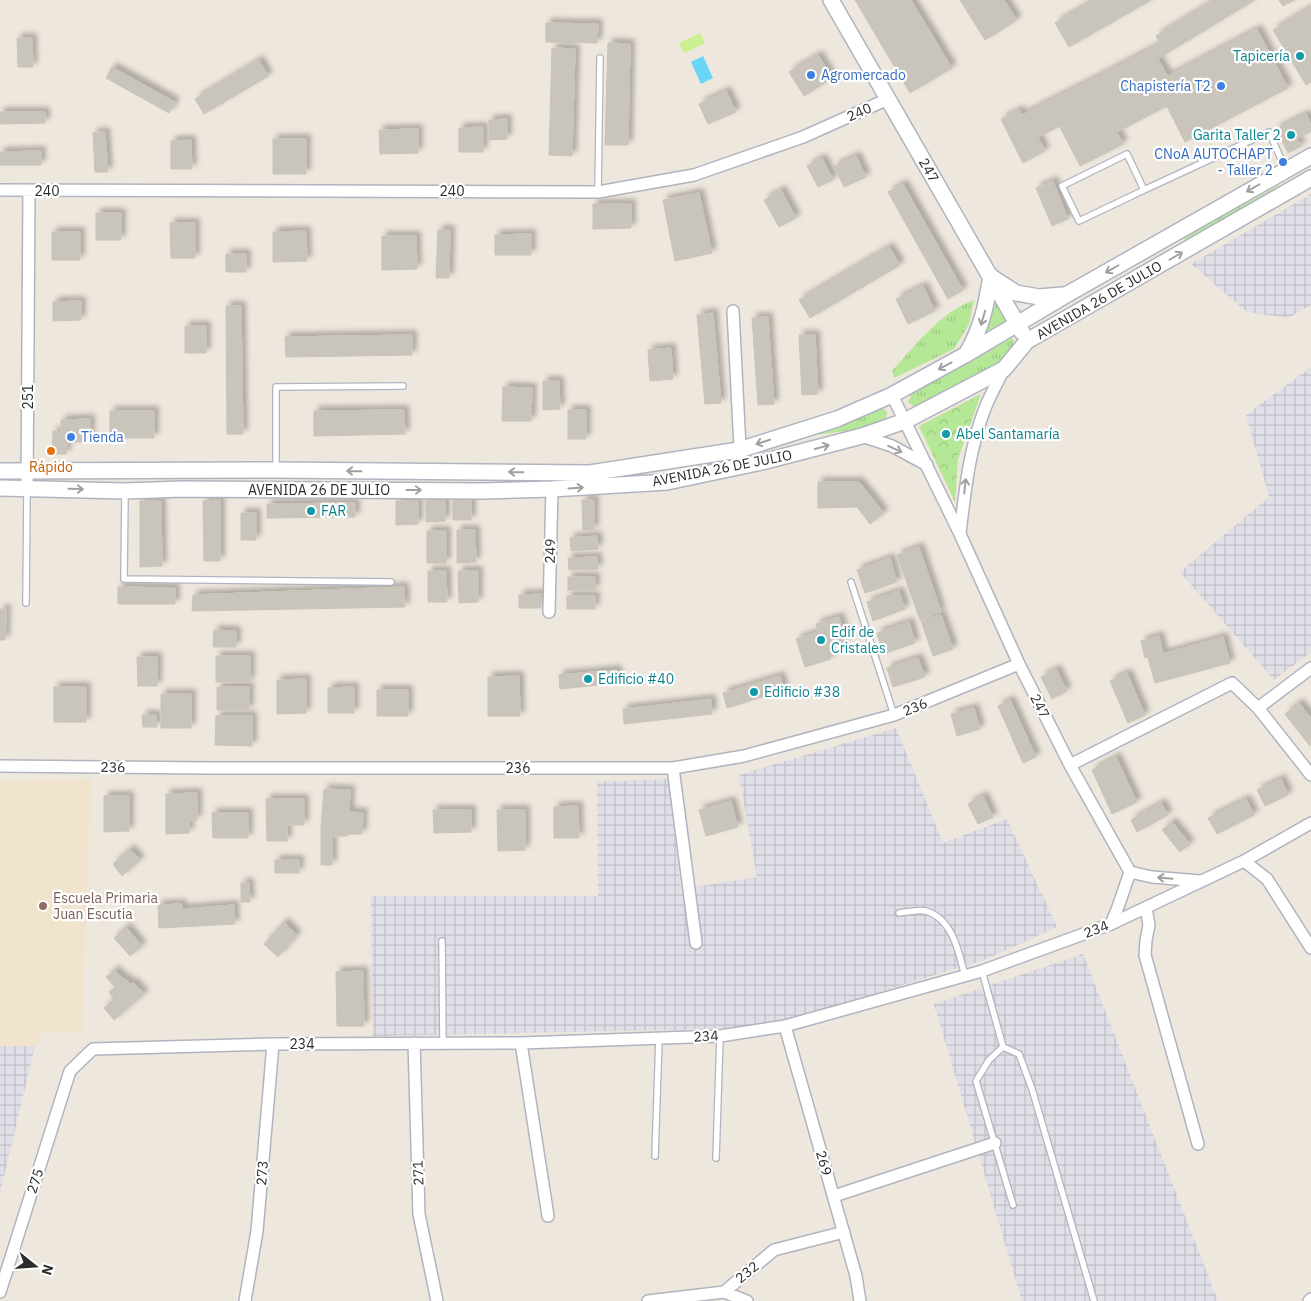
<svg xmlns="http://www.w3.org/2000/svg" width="1311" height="1301" font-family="'IBM Plex Sans',sans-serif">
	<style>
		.industrial { fill: url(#industrial-grid) }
		.education { fill: #f1e4cc }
		.grass { fill: url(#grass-tufts) }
		.park { fill: url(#park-crowns) }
		.pitch { fill: #caf091 }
		.water { fill: #6ad5f7 }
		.building { fill: #c9c5bc; stroke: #cac3b6; filter: url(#shadow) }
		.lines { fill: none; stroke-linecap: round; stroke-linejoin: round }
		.service-casing { stroke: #b1b4c0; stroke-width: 8 }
		.minor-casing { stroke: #b1b4c0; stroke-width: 14 }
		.tertiary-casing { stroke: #b1b4c0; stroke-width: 18 }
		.service { stroke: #fff; stroke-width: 5.5 }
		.minor { stroke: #fff; stroke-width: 11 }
		.tertiary { stroke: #fff; stroke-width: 15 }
		.oneway { stroke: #a0a0a0 }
		.culture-dot { fill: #0f9aa8; stroke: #fff; stroke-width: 2 }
		.shop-dot { fill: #3f7fe0; stroke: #fff; stroke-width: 2 }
		.food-dot { fill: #e8710a; stroke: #fff; stroke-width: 2 }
		.education-dot { fill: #8d6e63; stroke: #fff; stroke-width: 2 }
		.labels { text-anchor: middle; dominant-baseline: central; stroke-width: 4.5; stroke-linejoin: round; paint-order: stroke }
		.culture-label { font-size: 14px; fill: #0d838f; stroke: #fff; text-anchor: start }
		.shop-label { font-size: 14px; fill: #366cbe; stroke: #fff; text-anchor: start }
		.street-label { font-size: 14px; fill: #2c2c2c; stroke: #fff }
		.food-label { font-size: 14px; fill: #c56008; stroke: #fff }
		.education-label { font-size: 14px; fill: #785e54; stroke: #fff; text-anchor: start }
	</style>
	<defs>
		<pattern id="industrial-grid" width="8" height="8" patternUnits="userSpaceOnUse" patternTransform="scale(1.25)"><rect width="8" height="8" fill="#e0dee7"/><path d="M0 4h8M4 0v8" fill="none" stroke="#c0bfc6"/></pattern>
		<pattern id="grass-tufts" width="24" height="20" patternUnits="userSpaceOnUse" patternTransform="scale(1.25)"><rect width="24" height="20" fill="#b4e896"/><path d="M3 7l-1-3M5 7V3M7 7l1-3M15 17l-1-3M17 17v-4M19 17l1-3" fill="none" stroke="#9bc781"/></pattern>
		<pattern id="park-crowns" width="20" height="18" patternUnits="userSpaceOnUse" patternTransform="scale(1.25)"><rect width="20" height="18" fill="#b4e896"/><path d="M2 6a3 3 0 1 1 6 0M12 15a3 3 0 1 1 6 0" fill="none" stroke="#9bc781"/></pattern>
		<filter id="shadow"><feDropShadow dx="4.5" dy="-4.5" stdDeviation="2.5" flood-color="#0004"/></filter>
	</defs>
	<rect width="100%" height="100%" fill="#eee7dd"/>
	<path class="industrial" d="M1311 194V305L1288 318 1247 312 1191 264Z
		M1311 367V652L1274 680 1180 572 1269 497 1246 415Z
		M896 728 943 843 1007 819 1057 927 984 960 782 1022 720 1029 373 1036 371 896H598L597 782 668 779 681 889 757 877 739 775Z
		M1083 954 1218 1301H1022L934 1004Z
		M0 1046H35L0 1193Z"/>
	<path class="education" d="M91 779 82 1031 41 1032 35 1046H0V781Z"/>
	<path class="grass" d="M1279 185 1281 188 1186 242 1184 238Z
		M974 300 969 324 954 349 894 378 892 371C916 345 939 313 974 300Z
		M996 301 1008 320 986 335Z
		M1012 338 1016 346 992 369 916 408 908 402 912 393Z
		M881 407 887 412 886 420 853 430 816 435Z"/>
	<path class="park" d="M981 394 958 459 955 502 919 426Z"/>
	<path class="pitch" d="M700 33 705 43 684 53 679 43Z"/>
	<path class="water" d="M703 56 713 78 701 84 691 62Z"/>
	<path class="building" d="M855 0H911L952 68 910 93Z
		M960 0H1004L1017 20 985 40Z
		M1095 0H1151L1069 47 1055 23Z
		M1215 0H1252L1253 1 1159 58 1152 48 1160 43 1156 36Z
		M1279 0H1294L1283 6Z
		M1311 7V82L1306 85 1273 30Z
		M546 23 598 24 597 43 546 42Z
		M1257 29 1288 88 1185 142 1155 83Z
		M17 38H32L33 67H18Z
		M608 43 630 44 628 145H605Z
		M552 48 575 49 572 156 549 155Z
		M1152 48 1168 77 1107 108 1093 79Z
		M818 55 832 78 804 96 789 72Z
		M259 60 268 76 204 114 195 99Z
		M112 67 175 102 169 113 106 78Z
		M1093 79 1107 108 1155 83 1167 106 1117 132 1123 144 1080 166 1047 102Z
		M726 91 736 112 708 124 699 104Z
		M1047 102 1060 126 1038 137 1045 151 1023 163 1001 119 1019 110 1022 115Z
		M0 112H45V123L0 124Z
		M1306 114 1311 124V131L1297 139 1301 146 1288 153 1276 129Z
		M507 119V139L489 140V120Z
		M483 127V152H459V128Z
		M418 129V153L380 154 379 130Z
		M105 132 108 172H95L93 133Z
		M273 139H306V174H273Z
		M191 140 192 169H171V141Z
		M41 151V165H0V152Z
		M856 156 866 177 844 187 834 166Z
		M822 158 833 180 818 187 807 166Z
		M1053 181 1068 219 1052 226 1036 188Z
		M903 184 963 290 948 299 888 192Z
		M781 190 796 218 779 227 764 200Z
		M699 193 712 253 675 261 663 200Z
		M593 204H631V228L593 229Z
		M96 213H121V240H96Z
		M170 223H195V258H171Z
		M438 230H450L449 278H436Z
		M306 231 307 261 273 262V232Z
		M52 232H80V260H52Z
		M531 234V255H495V235Z
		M382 236H416L417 269 382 270Z
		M889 247 900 265 810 318 799 300Z
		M226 254H246V272H226Z
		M923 286 935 311 908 324 896 299Z
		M81 301V320L53 321V302Z
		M226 306H241L243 434H227Z
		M713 313 721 403 705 404 697 315Z
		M768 317 774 404 758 405 752 318Z
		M185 326H206V353H185Z
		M412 335V355L286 357 285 337Z
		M799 335H815L818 394 802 395Z
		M671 348 673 379 650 381 648 350Z
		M543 381H559L560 409 543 410Z
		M503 387 532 388 531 421H502Z
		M404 410 405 434 314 436V411Z
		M568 410H586V439H568Z
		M110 411H154V438H110Z
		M90 419V442H67L66 454H52L53 431 61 432V420Z
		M818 482H859L884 513 870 524 857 507 818 508Z
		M471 499V520H453V500Z
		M220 500V561H204L203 501Z
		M426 500H445V521L426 522Z
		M582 500H594V530H583Z
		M140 501H161L162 566 140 567Z
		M396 501H418V524L396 525Z
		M355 503V517L267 518V504Z
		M241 513H256V540H241Z
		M457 530H475L476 562 457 563Z
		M427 531H446V563H427Z
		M597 536 598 549 571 551 570 538Z
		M919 547 941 612 920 620 897 555Z
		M597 557 598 569 569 570 568 558Z
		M890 558 897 582 865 593 857 570Z
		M428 571H446L447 602H428Z
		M458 571H478V602L459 603Z
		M568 577H595V590H568Z
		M118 587 175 588V604H118Z
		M404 587 405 607 192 611 193 595Z
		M899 591 905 609 873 621 867 602Z
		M541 594V608H519V595Z
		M567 596H595V609H567Z
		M0 609H6L5 640H0Z
		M941 615 953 649 933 656 921 621Z
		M839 617 847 642 828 648 831 659 805 667 796 639 818 632 816 624Z
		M909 622 915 643 883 654 877 633Z
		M214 630 236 631V647H213Z
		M1159 636 1163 653 1145 658 1141 641Z
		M1223 637 1230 663 1155 683 1148 658Z
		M216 656H250V682H216Z
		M137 657H157V686H138Z
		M918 658 925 677 893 687 887 668Z
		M1056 669 1067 691 1052 699 1041 677Z
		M617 670 618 683 560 689 559 675Z
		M1127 673 1145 715 1128 723 1110 681Z
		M519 676 520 716H488V677Z
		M780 676 784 690 727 708 723 693Z
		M306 679V713L277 714V680Z
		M54 687H86V722H54Z
		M217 687H249V710H217Z
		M354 687V713H328V688Z
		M377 690H408V716H377Z
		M161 694H191V728H161Z
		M711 699 712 714 624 724 623 709Z
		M1010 700 1036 757 1023 763 998 706Z
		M1299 703 1311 718 1310 746 1285 714Z
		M974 708 980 729 957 736 951 714Z
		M142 715H156L157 727H143Z
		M216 716H252V746L215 745Z
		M1116 757 1137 802 1112 814 1092 770Z
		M1281 779 1288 795 1265 806 1257 790Z
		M324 789 350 790 349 812 363 813 362 834H348L347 836H332V865H321V828Z
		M197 793V820H189V833L166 834V794Z
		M104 796H129V831L104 832Z
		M983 796 993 817 978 824 968 804Z
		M266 799H304V825H287V841H267Z
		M1246 799 1254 815 1217 834 1208 818Z
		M731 801 738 827 706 836 699 810Z
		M1161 803 1168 815 1137 832 1131 820Z
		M578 806 579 838H554V807Z
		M433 810H471V832L434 833Z
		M497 810H525V850L498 851Z
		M212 813H248V838H213Z
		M1172 822 1190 844 1180 852 1162 830Z
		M130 849 140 860 122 876 113 864Z
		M275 860H299V873H275Z
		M241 883H249L250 902H241Z
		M182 904V909L234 905 235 924 159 928 158 905Z
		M284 922 297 935 278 957 264 944Z
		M126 927 142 946 130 956 114 938Z
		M115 970 124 980 125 978 131 984 133 982 144 994 114 1020 104 1008 114 999 109 992 115 987 106 977Z
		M363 971 364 1026H337L336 972Z"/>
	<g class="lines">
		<g class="service-casing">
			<path id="service" d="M1144 190 1079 221 1062 186 1127 154 1144 190 1269 132 1286 170
				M598 192 600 58
				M276 468V387L403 386
				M125 493 124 579 391 582
				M851 582 894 715
				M26 603 27 490
				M899 913C907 912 919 909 926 911 953 919 959 953 965 976
				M442 941 443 1043
				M982 971 1003 1047 1019 1054 1032 1089 1094 1301
				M1003 1047 989 1060 976 1081 1013 1205
				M655 1156 659 1038
				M716 1158 720 1036"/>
		</g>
		<g class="minor-casing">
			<path id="minor" d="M0 190 598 192 694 175 803 137 888 99
				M733 311 741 467
				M892 395 960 534 1019 664 1070 765 1130 872 1118 907 1111 924
				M862 436 892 446 927 465
				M27 488 29 191
				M960 533C965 491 969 451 984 411 989 397 997 383 1004 369
				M549 612 552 489
				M1258 708 1311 668
				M1070 765 1232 683 1258 708 1311 775
				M0 766 209 768H673L744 756 894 715 1019 664
				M673 768 696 943
				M1244 861 1267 879 1311 948
				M1130 872 1152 877 1200 881
				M1146 908 1149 925 1146 940 1145 955 1198 1144
				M785 1026 856 1276 860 1301
				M414 1043 419 1214 437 1301
				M521 1043 548 1216
				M834 1196 995 1143
				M0 1292 70 1071 93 1049 273 1044 521 1043 720 1036 785 1026 982 971 1111 924 1244 861 1311 823
				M724 1292 747 1301
				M245 1301 257 1231 273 1044
				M648 1301 724 1292 774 1250 844 1232
				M1309 1301 1311 1299"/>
		</g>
		<g class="tertiary-casing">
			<path id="tertiary" d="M831 0 1022 332
				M993 278 1016 293 1039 297 1062 295
				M967 353C982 327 986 306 991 276
				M0 471 276 470 590 473 739 450 837 419 892 395 965 355 1066 295 1311 156
				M0 488 125 491 182 489 482 491 552 489 667 482 762 462 862 436 905 421 1004 369 1027 341 1311 178"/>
		</g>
		<use href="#service" class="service"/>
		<use href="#minor" class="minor"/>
		<use href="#tertiary" class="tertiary"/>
	</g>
	<defs><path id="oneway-shaft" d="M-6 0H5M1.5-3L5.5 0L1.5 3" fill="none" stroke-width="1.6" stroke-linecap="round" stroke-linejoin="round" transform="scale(1.25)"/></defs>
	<g class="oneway">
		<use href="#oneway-shaft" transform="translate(1253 188) rotate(150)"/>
		<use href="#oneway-shaft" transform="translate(1176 256) rotate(-30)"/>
		<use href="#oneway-shaft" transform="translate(1112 269) rotate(150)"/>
		<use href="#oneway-shaft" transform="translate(983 318) rotate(107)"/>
		<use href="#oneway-shaft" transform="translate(945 366) rotate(152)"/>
		<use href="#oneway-shaft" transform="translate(763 442) rotate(162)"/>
		<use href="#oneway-shaft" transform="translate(822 447) rotate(-15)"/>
		<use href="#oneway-shaft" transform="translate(895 449) rotate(25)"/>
		<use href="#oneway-shaft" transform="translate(354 471) rotate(-179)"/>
		<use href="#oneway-shaft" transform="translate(516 472) rotate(-179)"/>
		<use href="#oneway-shaft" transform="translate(965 486) rotate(-84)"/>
		<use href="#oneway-shaft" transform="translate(576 488) rotate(-4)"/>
		<use href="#oneway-shaft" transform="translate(76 489) rotate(1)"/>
		<use href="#oneway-shaft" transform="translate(414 490)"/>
		<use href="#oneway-shaft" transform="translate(1165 878) rotate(-175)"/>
	</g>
	<g class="culture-dot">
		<circle cx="1300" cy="56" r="5"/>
		<circle cx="1291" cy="135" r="5"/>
		<circle cx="946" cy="434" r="5"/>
		<circle cx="311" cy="511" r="5"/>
		<circle cx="821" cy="640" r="5"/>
		<circle cx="588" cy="679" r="5"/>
		<circle cx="754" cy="692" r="5"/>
	</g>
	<g class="shop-dot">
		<circle cx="811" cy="75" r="5"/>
		<circle cx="1221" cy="86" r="5"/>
		<circle cx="1283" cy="162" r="5"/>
		<circle cx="71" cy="437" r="5"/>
	</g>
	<circle class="food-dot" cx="51" cy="451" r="5"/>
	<circle class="education-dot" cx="43" cy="906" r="5"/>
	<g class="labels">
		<g class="culture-label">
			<text x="1290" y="56" text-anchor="end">Tapicería</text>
			<text x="1281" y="135" text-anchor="end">Garita Taller 2</text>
			<text x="956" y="434">Abel Santamaría</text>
			<text x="321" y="511">FAR</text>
			<text x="831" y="632">Edif de<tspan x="831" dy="16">Cristales</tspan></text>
			<text x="598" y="679">Edificio #40</text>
			<text x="764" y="692">Edificio #38</text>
		</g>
		<g class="shop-label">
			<text x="821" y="75">Agromercado</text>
			<text x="1211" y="86" text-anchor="end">Chapistería T2</text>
			<text x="1273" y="154" text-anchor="end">CNoA AUTOCHAPT<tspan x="1273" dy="16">- Taller 2</tspan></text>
			<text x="81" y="437">Tienda</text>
		</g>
		<g class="street-label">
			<text transform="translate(859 112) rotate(-24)">240</text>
			<text transform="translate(929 170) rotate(60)">247</text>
			<text x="47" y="191">240</text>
			<text x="452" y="191">240</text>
			<text transform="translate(1099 300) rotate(-30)">AVENIDA 26 DE JULIO</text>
			<text transform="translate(28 397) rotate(-90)">251</text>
			<text transform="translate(722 468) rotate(-11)">AVENIDA 26 DE JULIO</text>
			<text x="319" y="490">AVENIDA 26 DE JULIO</text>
			<text transform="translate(550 551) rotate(-89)">249</text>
			<text transform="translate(1040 706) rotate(63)">247</text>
			<text transform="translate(915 707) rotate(-22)">236</text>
			<text transform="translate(113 767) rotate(1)">236</text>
			<text x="518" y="768">236</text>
			<text transform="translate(1096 929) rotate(-21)">234</text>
			<text transform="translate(706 1036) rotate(-3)">234</text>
			<text x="302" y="1044">234</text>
			<text transform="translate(824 1163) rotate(74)">269</text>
			<text transform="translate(262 1173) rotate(-85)">273</text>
			<text transform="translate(418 1173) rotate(-92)">271</text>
			<text transform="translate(35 1181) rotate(-72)">275</text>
			<text transform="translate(747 1272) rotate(-40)">232</text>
		</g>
		<g class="food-label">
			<text x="51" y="467">Rápido</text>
		</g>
		<g class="education-label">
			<text x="53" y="898">Escuela Primaria<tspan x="53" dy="16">Juan Escutia</tspan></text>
		</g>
	</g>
	<g transform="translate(35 1266) rotate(107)" stroke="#ffffff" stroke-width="4" paint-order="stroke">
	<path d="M0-4L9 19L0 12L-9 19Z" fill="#2c2c2c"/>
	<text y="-8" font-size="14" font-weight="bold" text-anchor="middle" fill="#2c2c2c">N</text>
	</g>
</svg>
